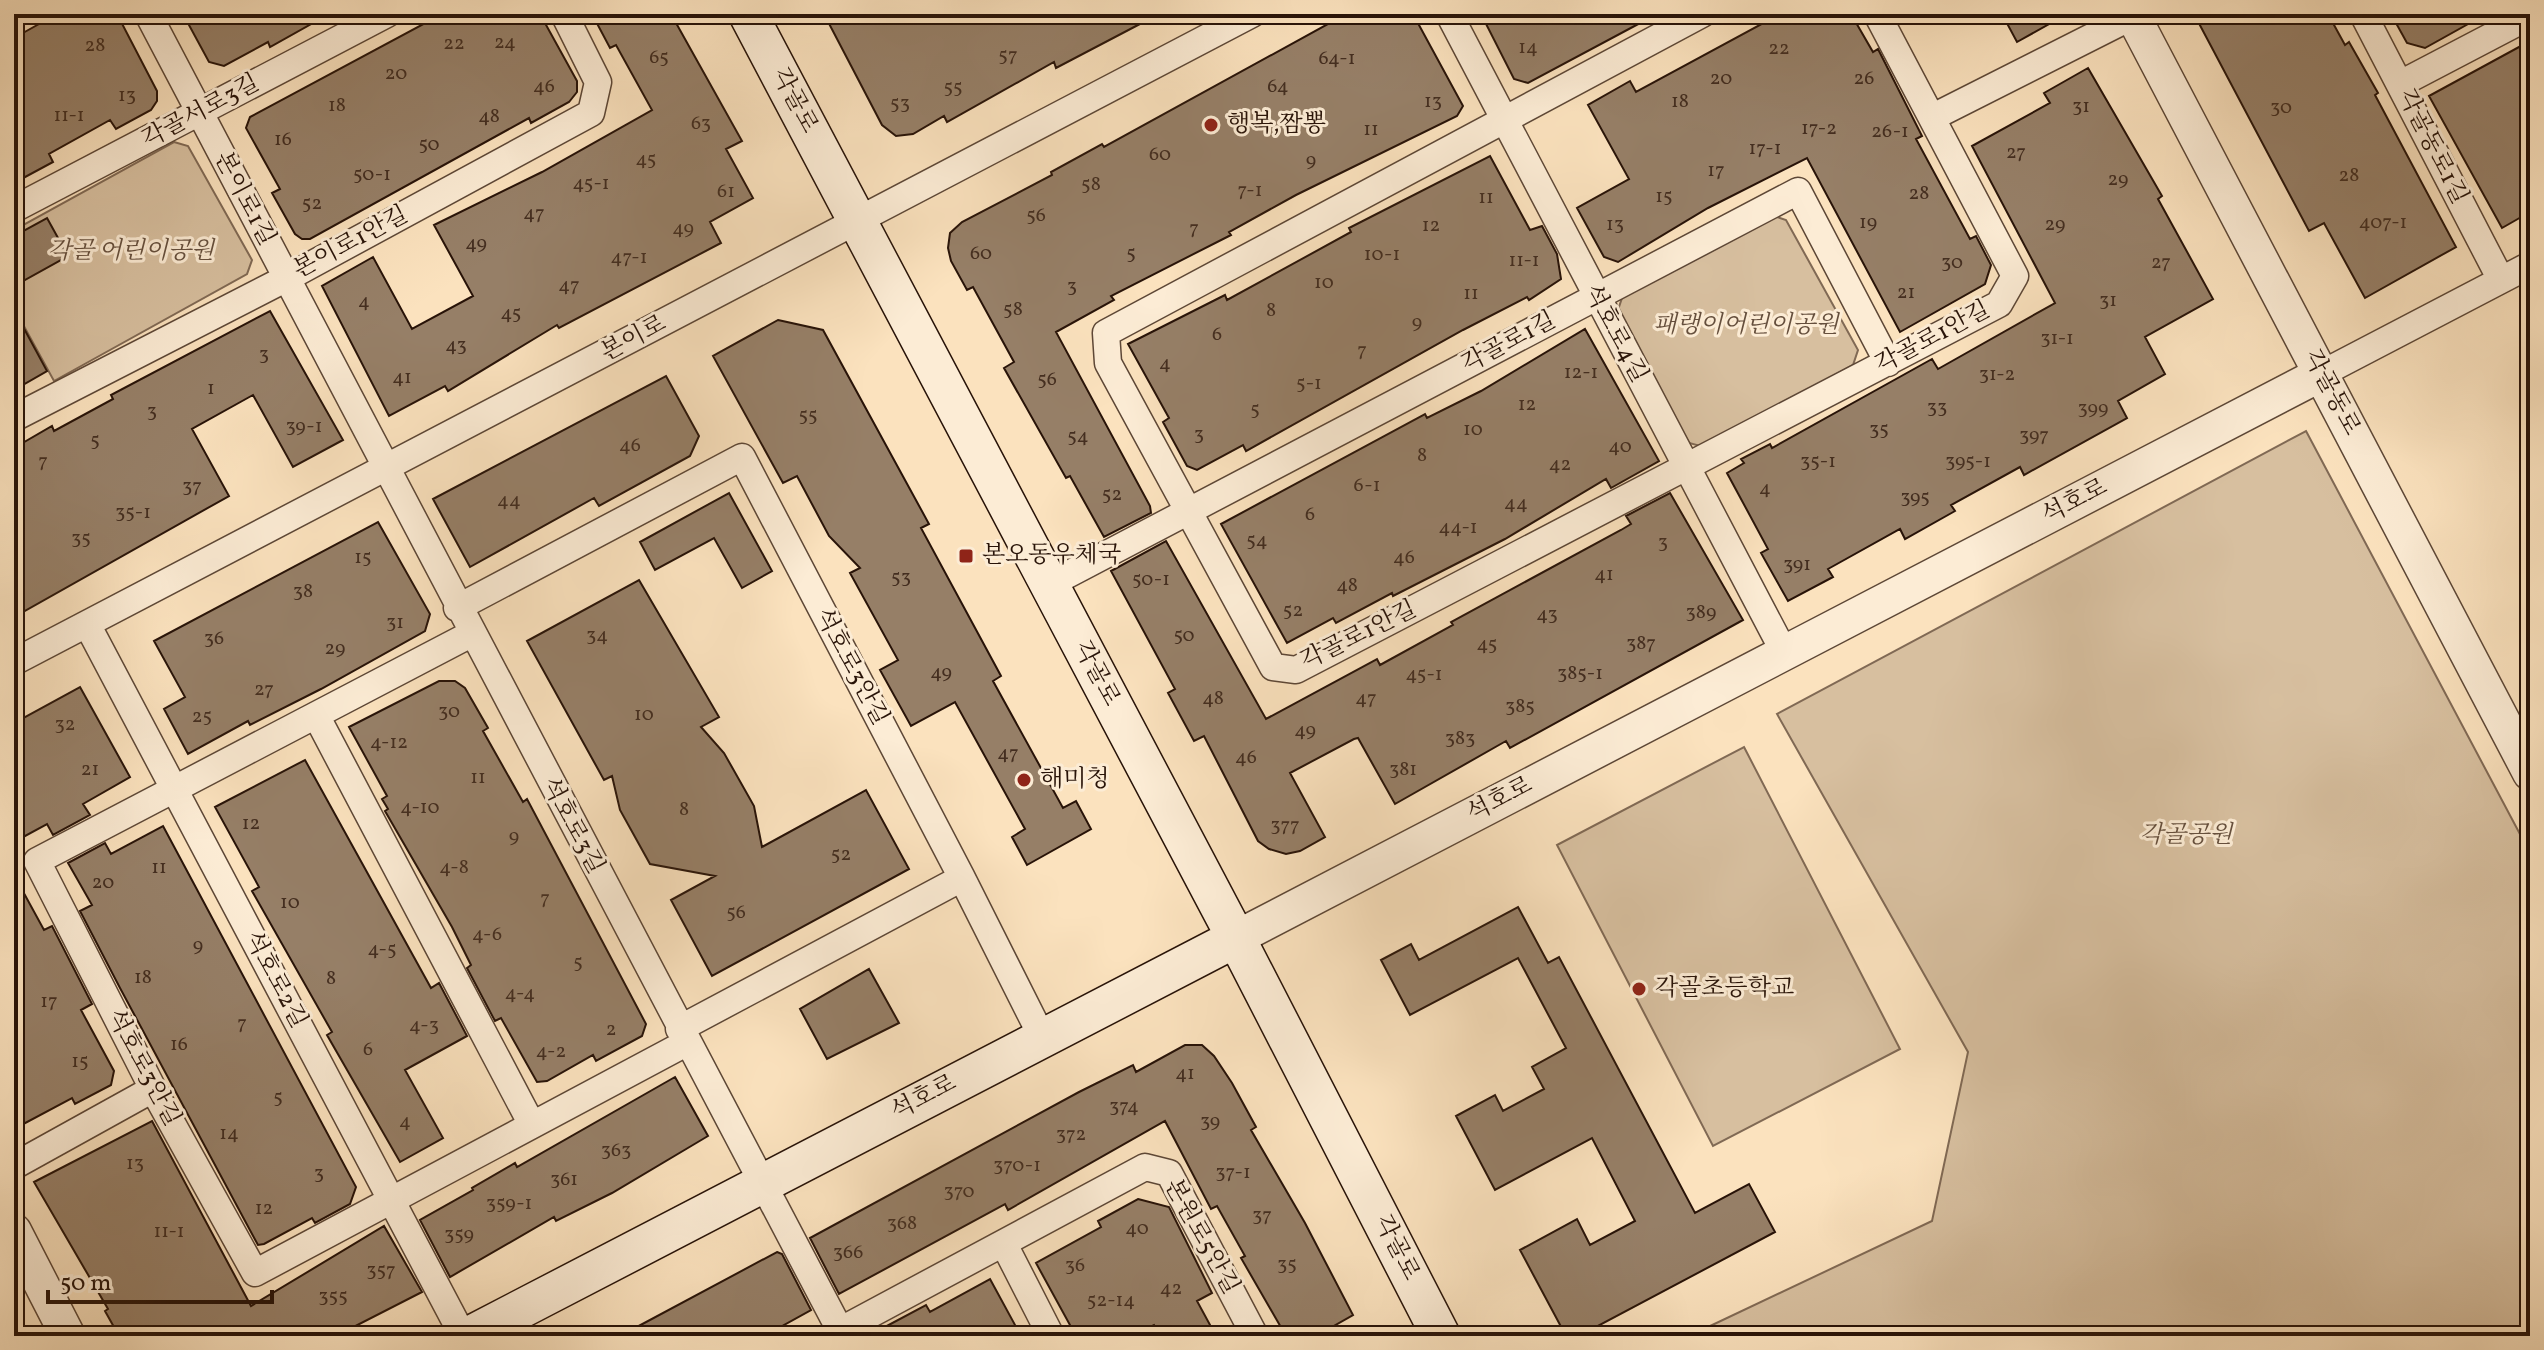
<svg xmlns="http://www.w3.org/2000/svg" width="2544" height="1350" font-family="Vollkorn,'Noto Serif KR',serif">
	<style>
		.green { fill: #d7bf9f; stroke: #806954; stroke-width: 2 }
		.building { fill: #967f67; stroke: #281308; stroke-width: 2 }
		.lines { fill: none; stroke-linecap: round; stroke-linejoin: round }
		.minor-casing { stroke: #5d4736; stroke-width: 29 }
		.tertiary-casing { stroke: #5d4736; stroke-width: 37 }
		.secondary-casing { stroke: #281308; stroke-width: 41 }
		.minor { stroke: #fcecd5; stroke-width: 26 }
		.tertiary { stroke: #fcecd5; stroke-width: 34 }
		.secondary { stroke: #fcecd5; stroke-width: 38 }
		.poi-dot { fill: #8f2418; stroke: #fcecd5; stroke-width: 3 }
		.labels { text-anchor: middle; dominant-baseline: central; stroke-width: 6; stroke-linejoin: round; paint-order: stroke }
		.number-label { font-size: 20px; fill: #442e20 }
		.street-label { font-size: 24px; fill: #281308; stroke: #fcecd5 }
		.poi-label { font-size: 24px; fill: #281308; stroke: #fcecd5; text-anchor: start }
		.park-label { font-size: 24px; font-style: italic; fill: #654f3d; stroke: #fcecd5 }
	</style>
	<rect width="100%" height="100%" fill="#fbe2be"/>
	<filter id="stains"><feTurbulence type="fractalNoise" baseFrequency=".0025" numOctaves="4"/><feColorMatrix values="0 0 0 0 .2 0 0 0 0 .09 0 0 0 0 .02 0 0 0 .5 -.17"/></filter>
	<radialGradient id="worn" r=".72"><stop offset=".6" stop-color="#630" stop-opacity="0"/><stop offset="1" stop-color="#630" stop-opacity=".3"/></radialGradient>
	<path class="green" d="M174 142 188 146 252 260 247 274 54 381 14 308V230Z
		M1771 215 1786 220 1858 350 1853 365 1704 447 1689 443 1617 313 1622 298Z
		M2306 431 2530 853V1336H1689L1932 1221 1968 1052 1777 714Z
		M1744 747 1900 1049 1713 1146 1557 845Z"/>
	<path class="building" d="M57 14H117L157 91V101L151 110 116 129 110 120 49 154 53 162 14 183V38Z
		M183 14H329L270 47 268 42 224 66 209 62Z
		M442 14H540L577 81V92L569 102 531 123 529 118 310 239H302L295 234 272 193 280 189 246 128 250 117Z
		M592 14H671L742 141 726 149 753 198 710 222 721 243 559 328 557 325 448 391 445 386 389 416 322 286 373 257 412 329 473 296 434 225 542 172 652 110 616 45 610 48Z
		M824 14H1159L1056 68 1054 62 947 122 944 116 913 134 896 136 882 125Z
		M1346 14H1413L1463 106 1457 116 1296 195 1229 232 1231 235 1111 296 1114 300 1056 332 1150 506 1151 513 1104 537 1070 476 1066 478 1004 368 1014 362 973 287 967 290 951 261 948 248 950 233 962 222 1052 175 1051 172 1102 144 1104 147Z
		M1481 14H1657L1528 83 1514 79Z
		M1780 14H1851L1873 52 1878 49 1922 136 1916 139 1970 239 1976 236 1991 265 1985 284 1900 332 1807 158 1708 208 1618 262 1604 257 1577 208 1629 179 1588 105 1630 81 1636 92Z
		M2002 14H2067L2017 42Z
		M2194 14H2328L2345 45 2349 42 2378 93 2375 95 2456 247 2365 298 2324 223 2309 231Z
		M2391 14H2486L2425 48 2407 43Z
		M2530 41V212L2502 228 2429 96Z
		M2088 68 2162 196 2158 199 2213 299 2145 337 2165 374 2118 401 2127 418 2024 475 2020 467 1951 505 1955 511 1905 539 1900 529 1828 569 1833 577 1788 601 1761 553 1768 549 1727 473 1744 463 1741 459 1770 444 1772 448 1932 359 1938 369 2055 303 1972 146 2050 103 2044 93Z
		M1490 156 1530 230 1542 226 1557 254 1561 279 1529 300 1527 297 1463 330 1246 451 1243 445 1197 470 1187 466 1163 422 1169 418 1128 344 1225 295 1227 300 1351 232 1349 228Z
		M47 218 68 256 14 286V236Z
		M14 310 47 371 14 390Z
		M270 311 343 440 293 467 253 395 192 429 229 496 14 617V448L52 426 54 431 113 399 111 395Z
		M778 320 823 330 929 524 921 528 1001 676 993 681 1063 808 1076 801 1091 829 1027 865 1012 837 1025 829 955 702 911 726 880 670 898 660 850 573 860 568 829 536 797 476 783 483 713 356Z
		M1585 329 1659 461 1611 488 1606 479 1505 539 1393 596 1392 593 1336 623 1333 618 1287 643 1221 524 1425 414 1427 418 1481 391Z
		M666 376 699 436 690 456 599 506 594 498 470 567 433 499Z
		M729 493 772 571 742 588 714 538 655 570 640 542Z
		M1670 493 1743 620 1510 748 1506 741 1395 804 1358 738 1354 739 1290 773 1325 837 1300 851 1286 854 1269 849 1258 841 1204 736 1194 741 1168 693 1175 689 1111 571 1166 541 1266 719 1377 659 1380 665 1453 625 1451 622 1621 530 1631 524 1626 516Z
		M378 522 430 614 425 631 321 689 250 725 248 721 188 754 164 709 185 697 154 641Z
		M639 580 719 717 701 727 724 753 754 806 762 847 866 790 909 869 712 976 671 900 715 876 650 864 620 810 612 776 604 780 527 641Z
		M439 681H455L465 688 488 728 483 731 523 802 527 799 646 1024 642 1036 596 1061 593 1055 547 1081 537 1082 501 1018 495 1021 467 968 471 965 452 927 385 811 388 809 382 799 387 796 349 727Z
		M80 687 130 777 83 804 90 815 53 835 47 824 14 842V723Z
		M305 760 431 988 439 983 467 1036 405 1070 443 1138 400 1162 327 1035 332 1032 252 891 259 887 215 807Z
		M163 826 356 1187 350 1204 315 1223 312 1218 264 1244 258 1245 120 988 80 911 92 905 68 863 105 843 111 854Z
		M14 875 44 930 52 926 92 1004 81 1010 114 1071 111 1085 75 1104 72 1098 14 1129Z
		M1518 907 1548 963 1559 957 1695 1213 1749 1184 1775 1232 1579 1336H1566L1520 1250 1577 1219 1590 1245 1635 1221 1592 1138 1495 1190 1456 1116 1495 1095 1503 1111 1544 1089 1532 1067 1566 1048 1518 958 1410 1015 1381 960 1411 944 1419 960Z
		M869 969 899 1023 827 1059 800 1009Z
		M1185 1045H1202L1214 1056 1232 1083 1256 1127 1251 1130 1305 1223 1353 1315 1316 1336H1286L1241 1258 1245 1256 1217 1206 1211 1209 1165 1121 1008 1210 1005 1204 839 1294 810 1238 1079 1092 1133 1065 1136 1072Z
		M675 1077 708 1136 612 1193 556 1221 554 1217 450 1277 420 1220 473 1190 472 1188 515 1163 517 1167Z
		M152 1121 251 1306 384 1226 422 1292 336 1336H119L105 1311 108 1309 34 1182Z
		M1138 1199 1169 1207 1212 1293 1197 1301 1216 1336H1160L1154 1325 1131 1336H1076L1036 1263 1101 1227 1098 1221Z
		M777 1252 782 1254 811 1310 764 1336H620Z
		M990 1279 1021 1336H868L926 1305 930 1312Z"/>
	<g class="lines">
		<g class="minor-casing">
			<path id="minor" d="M148 14 843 1336
				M1449 14 1784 652
				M1702 14 1106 333 1108 363 1273 667 1296 670 1999 304 2015 276 1877 14
				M2363 14 2501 280
				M2400 84 2530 16
				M1933 117 2133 16
				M14 209 387 14
				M2321 374 2530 265
				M14 418 285 279 591 113 598 82 564 14
				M1048 585 1798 191 1888 363
				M457 608 742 457 962 878 679 1029
				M87 624 463 1336
				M471 634 37 861 153 1089 255 1273 686 1043
				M14 662 1252 14
				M317 717 532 1125
				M962 878 1042 1037
				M14 1166 153 1089
				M1004 1244 1051 1336
				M830 1336 1145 1167 1169 1173 1255 1336"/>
		</g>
		<g class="tertiary-casing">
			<path id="tertiary" d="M2132 14 2530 773
				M1236 938 2321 374
				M14 1231 68 1336"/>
		</g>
		<g class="secondary-casing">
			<path id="secondary" d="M748 14 1236 938 1441 1336
				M469 1336 1236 938"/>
		</g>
		<use href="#minor" class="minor"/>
		<use href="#tertiary" class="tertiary"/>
		<use href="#secondary" class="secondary"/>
	</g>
	<g class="poi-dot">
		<circle cx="1211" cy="125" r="8"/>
		<rect x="958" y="548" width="16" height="16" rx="4"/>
		<circle cx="1024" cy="780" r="8"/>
		<circle cx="1639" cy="989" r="8"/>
	</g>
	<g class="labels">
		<g class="number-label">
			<text x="505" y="43">24</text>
			<text x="454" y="44">22</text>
			<text x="95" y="46">28</text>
			<text x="1528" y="48">14</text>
			<text x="1779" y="49">22</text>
			<text x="1008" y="56">57</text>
			<text x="659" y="58">65</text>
			<text x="1337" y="59">64-1</text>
			<text x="396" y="74">20</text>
			<text x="1721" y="79">20</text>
			<text x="1864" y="79">26</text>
			<text x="544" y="87">46</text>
			<text x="1278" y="87">64</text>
			<text x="953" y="88">55</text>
			<text x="127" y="96">13</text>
			<text x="1433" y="102">13</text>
			<text x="1680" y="102">18</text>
			<text x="900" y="104">53</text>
			<text x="337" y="106">18</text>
			<text x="2081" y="107">31</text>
			<text x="2281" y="108">30</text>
			<text x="69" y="116">11-1</text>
			<text x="489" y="117">48</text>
			<text x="701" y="124">63</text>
			<text x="1819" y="129">17-2</text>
			<text x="1371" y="130">11</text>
			<text x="1890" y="132">26-1</text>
			<text x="283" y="140">16</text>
			<text x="429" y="145">50</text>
			<text x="1765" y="149">17-1</text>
			<text x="2016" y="153">27</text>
			<text x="1160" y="155">60</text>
			<text x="646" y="160">45</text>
			<text x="1311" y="161">9</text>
			<text x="1716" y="171">17</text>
			<text x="372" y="175">50-1</text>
			<text x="2349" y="176">28</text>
			<text x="2118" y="180">29</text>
			<text x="591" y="184">45-1</text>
			<text x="1091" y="185">58</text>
			<text x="1250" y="191">7-1</text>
			<text x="726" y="192">61</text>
			<text x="1919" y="194">28</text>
			<text x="1664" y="197">15</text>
			<text x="1486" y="198">11</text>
			<text x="312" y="204">52</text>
			<text x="534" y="214">47</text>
			<text x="1036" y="216">56</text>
			<text x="1868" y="223">19</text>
			<text x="2383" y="223">407-1</text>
			<text x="1615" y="225">13</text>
			<text x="2055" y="225">29</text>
			<text x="1431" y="226">12</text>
			<text x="683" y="229">49</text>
			<text x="1194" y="229">7</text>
			<text x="476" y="244">49</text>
			<text x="981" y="254">60</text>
			<text x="1131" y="254">5</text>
			<text x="1382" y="255">10-1</text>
			<text x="629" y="258">47-1</text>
			<text x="1524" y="261">11-1</text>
			<text x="1952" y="263">30</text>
			<text x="2161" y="263">27</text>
			<text x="1324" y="283">10</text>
			<text x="569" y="286">47</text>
			<text x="1072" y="287">3</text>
			<text x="1906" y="293">21</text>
			<text x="1471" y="294">11</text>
			<text x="2108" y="301">31</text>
			<text x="364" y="302">4</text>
			<text x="1013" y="310">58</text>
			<text x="1271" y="311">8</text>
			<text x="511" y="314">45</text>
			<text x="1417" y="323">9</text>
			<text x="1217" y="335">6</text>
			<text x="2057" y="339">31-1</text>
			<text x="456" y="346">43</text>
			<text x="1362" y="351">7</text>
			<text x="264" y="355">3</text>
			<text x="1165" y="364">4</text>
			<text x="1581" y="373">12-1</text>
			<text x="1997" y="375">31-2</text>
			<text x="402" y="378">41</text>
			<text x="1047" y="380">56</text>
			<text x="1309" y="384">5-1</text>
			<text x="211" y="389">1</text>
			<text x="1527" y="405">12</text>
			<text x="1937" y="408">33</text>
			<text x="2093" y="409">399</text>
			<text x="1255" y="410">5</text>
			<text x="152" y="412">3</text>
			<text x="808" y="416">55</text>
			<text x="304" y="427">39-1</text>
			<text x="1473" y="430">10</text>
			<text x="1879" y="430">35</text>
			<text x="1199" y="435">3</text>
			<text x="2034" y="436">397</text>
			<text x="1078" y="437">54</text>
			<text x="95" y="441">5</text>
			<text x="630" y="446">46</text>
			<text x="1620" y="447">40</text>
			<text x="1422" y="456">8</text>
			<text x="43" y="462">7</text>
			<text x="1818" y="462">35-1</text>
			<text x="1968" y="462">395-1</text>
			<text x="1560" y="465">42</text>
			<text x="1367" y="486">6-1</text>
			<text x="192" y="487">37</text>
			<text x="1765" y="489">4</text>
			<text x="1112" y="495">52</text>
			<text x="1915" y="498">395</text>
			<text x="509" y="501">44</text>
			<text x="1516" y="504">44</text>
			<text x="133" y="513">35-1</text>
			<text x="1310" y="515">6</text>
			<text x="1458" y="528">44-1</text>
			<text x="81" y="539">35</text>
			<text x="1257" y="541">54</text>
			<text x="1663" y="543">3</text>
			<text x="363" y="558">15</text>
			<text x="1404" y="558">46</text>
			<text x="1797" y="565">391</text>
			<text x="1604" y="575">41</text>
			<text x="901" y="578">53</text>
			<text x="1151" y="580">50-1</text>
			<text x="1347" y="586">48</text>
			<text x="303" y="592">38</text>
			<text x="1293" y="611">52</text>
			<text x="1701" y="613">389</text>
			<text x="1547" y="615">43</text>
			<text x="395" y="623">31</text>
			<text x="597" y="636">34</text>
			<text x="1184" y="636">50</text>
			<text x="214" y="639">36</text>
			<text x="1641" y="644">387</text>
			<text x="1487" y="645">45</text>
			<text x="335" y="649">29</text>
			<text x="941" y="673">49</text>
			<text x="1580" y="674">385-1</text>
			<text x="1424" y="675">45-1</text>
			<text x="264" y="690">27</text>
			<text x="1213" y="699">48</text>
			<text x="1366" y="699">47</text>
			<text x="1520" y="707">385</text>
			<text x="449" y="712">30</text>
			<text x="644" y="715">10</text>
			<text x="202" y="717">25</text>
			<text x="65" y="725">32</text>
			<text x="1305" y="731">49</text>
			<text x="1460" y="739">383</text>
			<text x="389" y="743">4-12</text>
			<text x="1008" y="754">47</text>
			<text x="1246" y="758">46</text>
			<text x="90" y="770">21</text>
			<text x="1403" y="770">381</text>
			<text x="478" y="778">11</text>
			<text x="420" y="808">4-10</text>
			<text x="684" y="810">8</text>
			<text x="251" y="824">12</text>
			<text x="1285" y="826">377</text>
			<text x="514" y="837">9</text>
			<text x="841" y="855">52</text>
			<text x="159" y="868">11</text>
			<text x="454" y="868">4-8</text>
			<text x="103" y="883">20</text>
			<text x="545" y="899">7</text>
			<text x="290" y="903">10</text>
			<text x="736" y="913">56</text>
			<text x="487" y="935">4-6</text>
			<text x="198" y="946">9</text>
			<text x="382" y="950">4-5</text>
			<text x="578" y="963">5</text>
			<text x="143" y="978">18</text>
			<text x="331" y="979">8</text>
			<text x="520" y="994">4-4</text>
			<text x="49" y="1002">17</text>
			<text x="242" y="1024">7</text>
			<text x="424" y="1026">4-3</text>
			<text x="611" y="1030">2</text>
			<text x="179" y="1045">16</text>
			<text x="368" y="1050">6</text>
			<text x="551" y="1052">4-2</text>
			<text x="80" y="1062">15</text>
			<text x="1185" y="1074">41</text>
			<text x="278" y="1098">5</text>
			<text x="1124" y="1107">374</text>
			<text x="405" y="1122">4</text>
			<text x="1210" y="1122">39</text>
			<text x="229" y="1134">14</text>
			<text x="1071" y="1135">372</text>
			<text x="616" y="1151">363</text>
			<text x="135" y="1164">13</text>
			<text x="1017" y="1166">370-1</text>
			<text x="1233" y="1173">37-1</text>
			<text x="319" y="1174">3</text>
			<text x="564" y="1180">361</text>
			<text x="959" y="1192">370</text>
			<text x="509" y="1204">359-1</text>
			<text x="264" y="1209">12</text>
			<text x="1262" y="1216">37</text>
			<text x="902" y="1224">368</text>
			<text x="1137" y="1229">40</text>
			<text x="169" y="1232">11-1</text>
			<text x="459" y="1235">359</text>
			<text x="848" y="1253">366</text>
			<text x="1287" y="1265">35</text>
			<text x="1075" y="1266">36</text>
			<text x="381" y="1271">357</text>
			<text x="1171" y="1289">42</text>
			<text x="333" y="1297">355</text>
			<text x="1111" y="1301">52-14</text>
		</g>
		<g class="street-label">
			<text transform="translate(794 101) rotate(62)">각골로</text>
			<text transform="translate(201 112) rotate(-28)">각골서로3길</text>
			<text transform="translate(2432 147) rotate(63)">각골동로1길</text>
			<text transform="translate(244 199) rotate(62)">본이로1길</text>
			<text transform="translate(351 243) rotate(-28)">본이로1안길</text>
			<text transform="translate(1615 334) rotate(62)">석호로4길</text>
			<text transform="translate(1933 338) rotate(-28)">각골로1안길</text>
			<text transform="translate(634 339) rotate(-28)">본이로</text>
			<text transform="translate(1509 343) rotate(-28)">각골로1길</text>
			<text transform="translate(2331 393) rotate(62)">각골동로</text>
			<text transform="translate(2075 502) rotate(-27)">석호로</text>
			<text transform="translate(1359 636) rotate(-26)">각골로1안길</text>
			<text transform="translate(851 667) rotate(62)">석호로3안길</text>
			<text transform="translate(1096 674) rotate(62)">각골로</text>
			<text transform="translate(1500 800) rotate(-27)">석호로</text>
			<text transform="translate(572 826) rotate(62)">석호로3길</text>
			<text transform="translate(275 980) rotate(62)">석호로2길</text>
			<text transform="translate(143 1068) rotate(62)">석호로3안길</text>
			<text transform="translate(924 1098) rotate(-27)">석호로</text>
			<text transform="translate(1201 1237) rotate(61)">본원로5안길</text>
			<text transform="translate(1396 1248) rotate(63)">각골로</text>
		</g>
		<g class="poi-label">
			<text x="1227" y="125">행복,짬뽕</text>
			<text x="982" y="556">본오동우체국</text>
			<text x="1040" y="780">해미청</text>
			<text x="1655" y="989">각골초등학교</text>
		</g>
		<g class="park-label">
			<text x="131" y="252">각골 어린이공원</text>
			<text x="1746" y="326">패랭이어린이공원</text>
			<text x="2186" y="836">각골공원</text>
		</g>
	</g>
	<rect width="2544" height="1350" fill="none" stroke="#fbe2be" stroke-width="48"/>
	<rect x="16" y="16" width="2512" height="1318" fill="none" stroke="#281308" stroke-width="4"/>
	<rect x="24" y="24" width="2496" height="1302" fill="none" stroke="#281308" stroke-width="2"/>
	<path d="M48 1290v12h224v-12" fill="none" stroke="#281308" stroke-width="4"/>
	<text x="60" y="1290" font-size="24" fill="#281308" stroke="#fcecd5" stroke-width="6" paint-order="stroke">50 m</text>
	<rect width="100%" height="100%" filter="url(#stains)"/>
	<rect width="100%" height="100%" fill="url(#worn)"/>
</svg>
